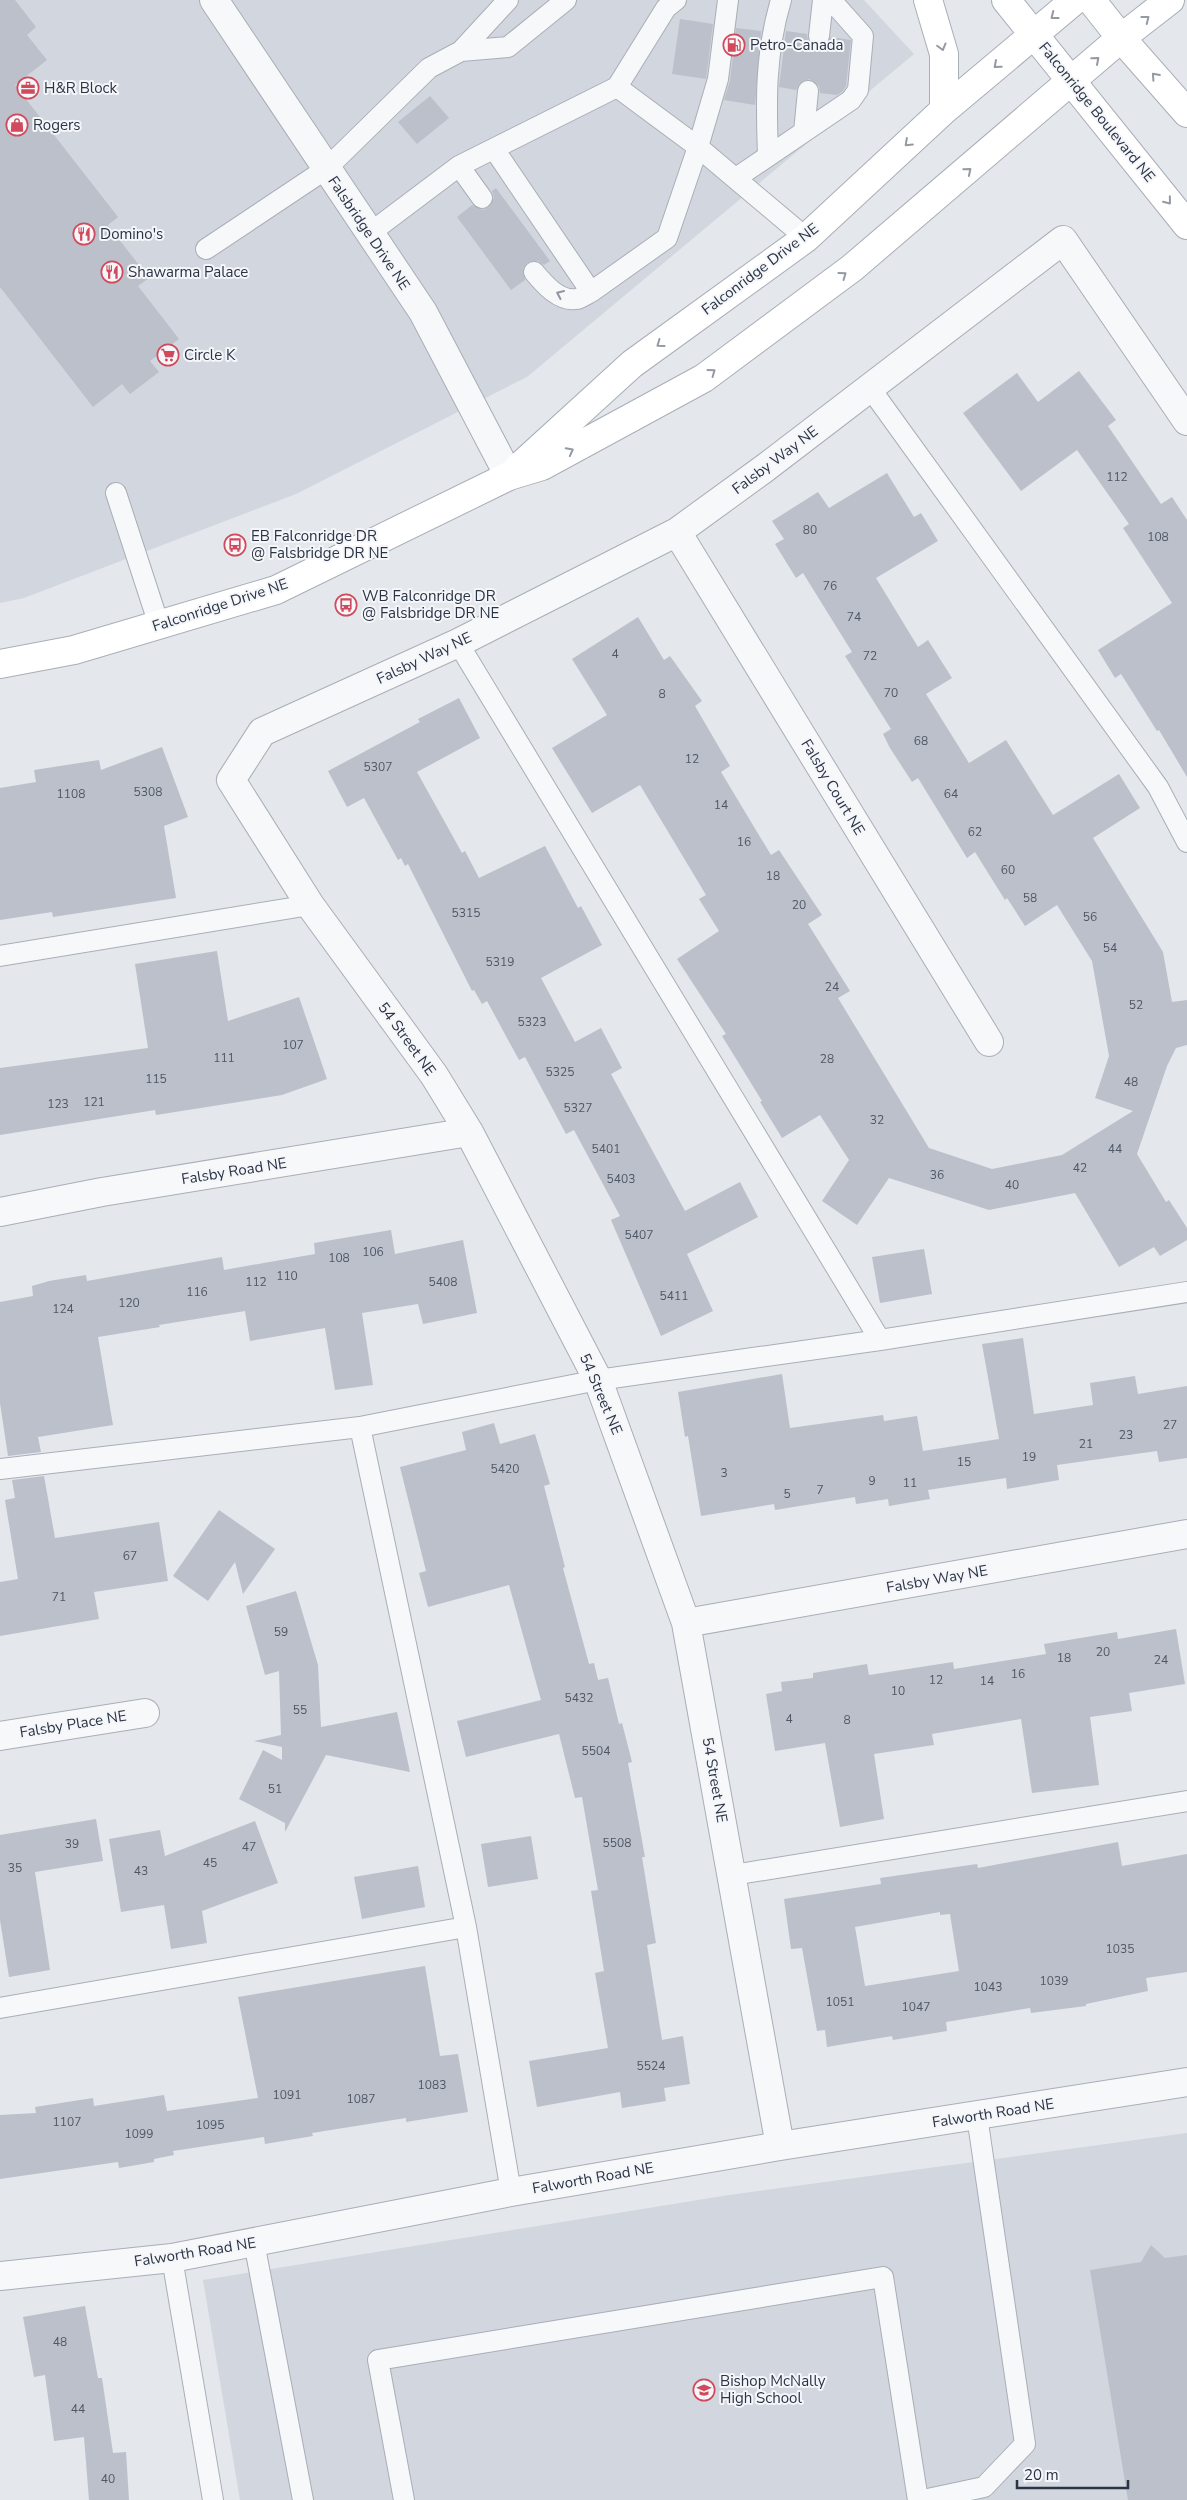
<svg xmlns="http://www.w3.org/2000/svg" width="1187" height="2500" font-family="'Nunito Sans',sans-serif">
	<style>
		.built { fill: #d2d6de }
		.building { fill: #bbc0ca; fill-rule: evenodd }
		.lines { fill: none; stroke-linecap: round; stroke-linejoin: round }
		.lane-casing { stroke: #a9aeb7; stroke-width: 22 }
		.street-casing { stroke: #a9aeb7; stroke-width: 30 }
		.secondary-casing { stroke: #a9aeb7; stroke-width: 30 }
		.lane { stroke: #f7f8fa; stroke-width: 20 }
		.street { stroke: #f7f8fa; stroke-width: 28 }
		.secondary { stroke: #fff; stroke-width: 28 }
		.oneway { stroke: #959aa2 }
		.oneway2 { stroke: #9196a0 }
		.labels { text-anchor: middle; dominant-baseline: central; stroke-width: 4; stroke-linejoin: round; paint-order: stroke }
		.number-label { font-size: 12px; fill: #4f5766 }
		.poi-label { font-size: 15px; fill: #2b3445; stroke: #f4f6f9; text-anchor: start }
		.street-label { font-size: 15px; fill: #2b3445; stroke: #f4f6f9 }
	</style>
	<rect width="100%" height="100%" fill="#e4e7ec"/>
	<path class="built" d="M0 0H864L914 54 527 377 296 494 24 598 0 603Z
		M1187 2133V2500H240L203 2280 729 2195Z"/>
	<path class="building" d="M0 0H15L36 27 27 35 47 60 15 85 118 217 108 225 149 278 138 286 179 339 150 361 159 372 130 394 122 384 93 407 0 287Z
		M680 19 713 24 706 79 672 74Z
		M736 28 761 31 755 105 724 100 730 81Z
		M786 31 807 34 808 41 817 48 824 47 831 37 851 40 846 86 843 91 837 95 820 93 819 86 809 79 799 84 796 90 779 87Z
		M430 96 449 118 417 144 398 122Z
		M496 188 550 261 544 265 538 261 527 263 523 268 525 280 511 290 457 217 472 205 483 210 489 207 494 197 492 191Z
		M1079 371 1116 420 1108 426 1161 504 1172 497 1187 520V777L1159 730 1157 731 1121 674 1115 678 1098 650 1172 603 1123 528 1129 524 1077 450 1021 491 963 413 1017 373 1038 402Z
		M887 473 914 517 921 513 938 541 876 578 918 647 928 640 952 678 926 694 969 763 1006 740 1053 815 1119 774 1140 808 1093 838 1163 952 1172 1002 1187 1000V1045L1176 1048 1167 1066 1137 1154 1166 1202 1169 1200 1187 1228V1240L1160 1256 1154 1247 1119 1267 1075 1193 989 1210 889 1178 857 1225 822 1201 849 1160 820 1115 782 1138 760 1102 762 1101 722 1036 726 1034 677 959 719 931 699 899 706 895 640 785 592 813 552 748 607 715 572 659 638 617 664 660 670 656 702 701 695 706 730 766 721 772 771 855 779 850 822 915 808 924 850 991 838 998 929 1148 992 1169 1062 1155 1133 1111 1095 1098 1109 1056 1092 961 1057 905 1025 926 1007 898 1005 900 975 852 967 858 918 778 912 782 890 748 883 734 891 729 845 656 852 652 803 573 796 578 775 544 784 539 772 521 818 492 829 508Z
		M459 698 480 738 417 772 462 853 465 851 479 878 545 846 578 908 581 906 602 945 541 978 575 1042 601 1028 622 1068 611 1074 685 1211 740 1182 758 1217 687 1254 713 1311 661 1336 611 1220 620 1216 574 1130 566 1134 525 1057 519 1060 487 1001 482 1004 474 990 472 991 408 864 405 866 401 858 398 860 364 798 347 807 328 771 420 722 418 719Z
		M162 747 188 817 164 826 176 898 53 917 52 912 0 920V788L36 782 34 770 99 760 101 770Z
		M217 951 228 1021 299 997 327 1079 282 1095 156 1115 155 1110 0 1135V1068L148 1048 135 964Z
		M391 1230 395 1254 463 1240 477 1313 423 1324 418 1304 362 1313 373 1385 335 1390 325 1328 250 1341 245 1311 159 1325 160 1327 98 1337 113 1425 38 1437 41 1452 8 1456 0 1403V1302L33 1296 32 1286 49 1281 86 1275 87 1281 222 1257 224 1270 315 1254 314 1243Z
		M924 1249 932 1294 880 1303 872 1257Z
		M1023 1338 1034 1414 1093 1405 1090 1383 1135 1376 1138 1394 1187 1386V1458L1159 1462 1157 1451 1057 1465 1059 1480 1007 1489 1006 1478 928 1490 930 1499 889 1506 888 1499 856 1504 855 1497 775 1510 774 1504 701 1516 688 1436 685 1437 678 1392 782 1374 790 1428 883 1415 884 1421 917 1416 923 1451 999 1439 982 1344Z
		M494 1423 500 1444 535 1434 550 1484 544 1486 565 1567 563 1568 589 1664 594 1663 598 1680 608 1678 619 1724 622 1723 632 1762 628 1763 645 1857H642L656 1943 647 1945 662 2040 683 2036 690 2084 664 2088 666 2101 622 2108 620 2092 537 2107 529 2061 608 2048 595 1973 604 1971 591 1891 598 1890 582 1797 575 1798 559 1734 466 1757 457 1721 541 1700 509 1585 428 1607 419 1573 426 1571 400 1467 466 1450 462 1432Z
		M44 1476 55 1538 159 1522 168 1581 94 1592 99 1619 0 1636V1582L18 1579 5 1500 15 1498 12 1480Z
		M219 1510 275 1549 243 1594 235 1562 208 1601 173 1576Z
		M296 1591 318 1665 321 1727 397 1712 410 1772 326 1755 285 1832V1823L239 1799 263 1750 282 1760V1747L254 1741 281 1735 279 1671 265 1675 246 1606Z
		M1176 1629 1185 1684 1129 1693 1132 1711 1090 1717 1099 1785 1032 1793 1021 1719 932 1734 934 1745 874 1754 884 1819 840 1827 825 1743 775 1751 766 1694 782 1691 781 1682 813 1678V1673L867 1664 869 1675 953 1662 954 1669 1046 1654 1044 1644 1117 1632 1118 1639Z
		M96 1819 103 1861 35 1872 50 1970 9 1977 0 1920V1835Z
		M255 1821 278 1883 202 1911 207 1943 171 1949 164 1905 121 1912 109 1839 160 1830 165 1856Z
		M531 1836 538 1879 488 1887 481 1844Z
		M1118 1842 1122 1866 1187 1854V1972L1146 1978 1148 1991 1086 2004V2006L1031 2013 1030 2008 946 2022 947 2031 893 2040 892 2036 827 2047 825 2030 817 2031 802 1948 791 1949 784 1899 881 1884 880 1878 977 1864 978 1868ZM940 1912V1915L950 1914 959 1971 865 1986 855 1927Z
		M418 1866 425 1907 362 1919 354 1877Z
		M425 1966 440 2056 458 2054 468 2112 406 2122V2118L312 2133 313 2136 265 2144 264 2137 173 2151 174 2155 154 2159V2162L119 2168 118 2162 0 2179V2115L36 2113 35 2107 93 2098 94 2106 164 2095 167 2111 258 2098 238 1997Z
		M1151 2245 1165 2258 1187 2255V2500H1128L1090 2270 1141 2262Z
		M85 2306 98 2378H102L113 2453 126 2452 129 2500H89L84 2437 54 2441 45 2375 34 2377 23 2317Z"/>
	<g class="lines">
		<g class="lane-casing">
			<path id="lane" d="M819 36 823 0
				M461 51 508 47 566 0
				M617 87 698 147 806 238
				M804 132 808 91
				M494 149 591 292 667 238 698 147 718 79 728 0
				M768 156C766 101 765 54 781 0
				M459 166 482 198
				M736 178 851 100 858 90 863 36 831 0
				M370 233 459 166 617 87 666 8 676 0
				M206 249 326 169 429 68 461 51 508 0
				M534 272C544 284 559 302 577 299 581 298 587 294 591 292
				M870 388 1158 787 1187 842
				M116 493 159 625
				M458 643 880 1340
				M0 956 310 905
				M0 1469 360 1427
				M733 1875 1187 1801
				M466 1927 511 2192
				M0 2008 466 1927 360 1427 598 1380 880 1340 1187 1292
				M254 2242 303 2500
				M172 2258 213 2500
				M404 2500 378 2360 883 2277 918 2500
				M923 2500 984 2487 1025 2444 977 2116"/>
		</g>
		<g class="street-casing">
			<path id="street" d="M214 0 423 312 509 476
				M677 532 989 1042
				M0 1212 102 1192 469 1132
				M686 1623 1187 1534
				M0 1736 145 1713
				M780 2146 686 1623 598 1380 469 1132 434 1075 310 905 231 780 262 732 458 643 677 532 765 468 1063 240 1187 421
				M0 2276 172 2258 511 2192 780 2146 1187 2082"/>
		</g>
		<g class="secondary-casing">
			<path id="secondary" d="M928 0 944 54V110
				M1006 0 1187 225
				M1091 0 1121 38 1187 113
				M518 468 632 364 806 238 944 110 1075 0
				M0 664 74 650 276 590 509 476 542 466 704 378 852 268 1121 38 1170 0"/>
		</g>
		<use href="#lane" class="lane"/>
		<use href="#street" class="street"/>
		<use href="#secondary" class="secondary"/>
	</g>
	<defs><path id="oneway-chevron" d="M-2-3.5L2.5 0L-2 3.5" fill="none" stroke-width="1.6" stroke-linecap="round" stroke-linejoin="round" transform="scale(1.25)"/></defs>
	<g class="oneway">
		<use href="#oneway-chevron" transform="translate(1054 16) rotate(142)"/>
		<use href="#oneway-chevron" transform="translate(1146 19) rotate(-38)"/>
		<use href="#oneway-chevron" transform="translate(942 47) rotate(75)"/>
		<use href="#oneway-chevron" transform="translate(1096 60) rotate(-41)"/>
		<use href="#oneway-chevron" transform="translate(997 65) rotate(139)"/>
		<use href="#oneway-chevron" transform="translate(1155 76) rotate(-132)"/>
		<use href="#oneway-chevron" transform="translate(908 143) rotate(137)"/>
		<use href="#oneway-chevron" transform="translate(968 171) rotate(-40)"/>
		<use href="#oneway-chevron" transform="translate(1168 201) rotate(51)"/>
		<use href="#oneway-chevron" transform="translate(843 275) rotate(-36)"/>
		<use href="#oneway-chevron" transform="translate(660 344) rotate(144)"/>
		<use href="#oneway-chevron" transform="translate(712 372) rotate(-36)"/>
		<use href="#oneway-chevron" transform="translate(570 451) rotate(-28)"/>
	</g>
	<use class="oneway2" href="#oneway-chevron" transform="translate(560 294) rotate(-156)"/>
	<defs>
		<g id="fuel-ring" transform="scale(1.125)"><circle r="9.5" fill="#f4f6f9" stroke="#d1495b" stroke-width="1.5"/><path d="M-5.5-6h7V0h2V4h1.3V-2.5L3-4.5l.8-.8L6-3V5H2.5V1h-1V6h-7ZM-4.2-4.7v3.2H.2V-4.7Z" fill="#d1495b"/></g>
		<g id="office-ring" transform="scale(1.125)"><circle r="9.5" fill="#f4f6f9" stroke="#d1495b" stroke-width="1.5"/><path d="M-6-3h4V-5.5h4V-3h4V5H-6ZM-1-4.5V-3h2v-1.5ZM-6 0V1H6V0Z" fill="#d1495b"/></g>
		<g id="shop-ring" transform="scale(1.125)"><circle r="9.5" fill="#f4f6f9" stroke="#d1495b" stroke-width="1.5"/><path d="M-5-2.5h2.3a2.7 3.5 0 0 1 5.4 0H5L5.5 6h-11ZM-1.5-2.5h3a1.5 2.3 0 0 0-3 0Z" fill="#d1495b"/></g>
		<g id="restaurant-ring" transform="scale(1.125)"><circle r="9.5" fill="#f4f6f9" stroke="#d1495b" stroke-width="1.5"/><path d="M-5-6h1v4h1v-4h1v4h1v-4h1v5L-1.5 .5V6h-2V.5L-5-1ZM5-6V6H3V1.5H1.5Q1.5-4 5-6Z" fill="#d1495b"/></g>
		<g id="supermarket-ring" transform="scale(1.125)"><circle r="9.5" fill="#f4f6f9" stroke="#d1495b" stroke-width="1.5"/><path d="M-6-5.5h2.5l.6 2H6L4.5 2H-2.5L-4.4-4H-6ZM-1.5 3.2a1.3 1.3 0 1 0 .1 0ZM3 3.2a1.3 1.3 0 1 0 .1 0Z" fill="#d1495b"/></g>
		<g id="bus-ring" transform="scale(1.125)"><circle r="9.5" fill="#f4f6f9" stroke="#d1495b" stroke-width="1.5"/><path d="M-5-6H5V4H4V6H2V4H-2V6H-4V4H-5ZM-3.5-4V0h7V-4ZM-3.5 1.2v1.5H-2V1.2ZM2 1.2v1.5H3.5V1.2Z" fill="#d1495b"/></g>
		<g id="school-ring" transform="scale(1.125)"><circle r="9.5" fill="#f4f6f9" stroke="#d1495b" stroke-width="1.5"/><path d="M0-5L7-2L0 1L-7-2ZM-4 1L0 2.5L4 1V4Q0 6-4 4Z" fill="#d1495b"/></g>
	</defs>
	<g fill-rule="evenodd">
		<use href="#fuel-ring" x="734" y="45"/>
		<use href="#office-ring" x="28" y="88"/>
		<use href="#shop-ring" x="17" y="125"/>
		<use href="#restaurant-ring" x="84" y="234"/>
		<use href="#restaurant-ring" x="112" y="272"/>
		<use href="#supermarket-ring" x="168" y="355"/>
		<use href="#bus-ring" x="235" y="545"/>
		<use href="#bus-ring" x="346" y="605"/>
		<use href="#school-ring" x="704" y="2390"/>
	</g>
	<g class="labels">
		<g class="number-label">
			<text x="1117" y="477">112</text>
			<text x="810" y="530">80</text>
			<text x="1158" y="537">108</text>
			<text x="830" y="586">76</text>
			<text x="854" y="617">74</text>
			<text x="615" y="654">4</text>
			<text x="870" y="656">72</text>
			<text x="891" y="693">70</text>
			<text x="662" y="694">8</text>
			<text x="921" y="741">68</text>
			<text x="692" y="759">12</text>
			<text x="378" y="767">5307</text>
			<text x="148" y="792">5308</text>
			<text x="71" y="794">1108</text>
			<text x="951" y="794">64</text>
			<text x="721" y="805">14</text>
			<text x="975" y="832">62</text>
			<text x="744" y="842">16</text>
			<text x="1008" y="870">60</text>
			<text x="773" y="876">18</text>
			<text x="1030" y="898">58</text>
			<text x="799" y="905">20</text>
			<text x="466" y="913">5315</text>
			<text x="1090" y="917">56</text>
			<text x="1110" y="948">54</text>
			<text x="500" y="962">5319</text>
			<text x="832" y="987">24</text>
			<text x="1136" y="1005">52</text>
			<text x="532" y="1022">5323</text>
			<text x="293" y="1045">107</text>
			<text x="224" y="1058">111</text>
			<text x="827" y="1059">28</text>
			<text x="560" y="1072">5325</text>
			<text x="156" y="1079">115</text>
			<text x="1131" y="1082">48</text>
			<text x="94" y="1102">121</text>
			<text x="58" y="1104">123</text>
			<text x="578" y="1108">5327</text>
			<text x="877" y="1120">32</text>
			<text x="606" y="1149">5401</text>
			<text x="1115" y="1149">44</text>
			<text x="1080" y="1168">42</text>
			<text x="937" y="1175">36</text>
			<text x="621" y="1179">5403</text>
			<text x="1012" y="1185">40</text>
			<text x="639" y="1235">5407</text>
			<text x="373" y="1252">106</text>
			<text x="339" y="1258">108</text>
			<text x="287" y="1276">110</text>
			<text x="256" y="1282">112</text>
			<text x="443" y="1282">5408</text>
			<text x="197" y="1292">116</text>
			<text x="674" y="1296">5411</text>
			<text x="129" y="1303">120</text>
			<text x="63" y="1309">124</text>
			<text x="1170" y="1425">27</text>
			<text x="1126" y="1435">23</text>
			<text x="1086" y="1444">21</text>
			<text x="1029" y="1457">19</text>
			<text x="964" y="1462">15</text>
			<text x="505" y="1469">5420</text>
			<text x="724" y="1473">3</text>
			<text x="872" y="1481">9</text>
			<text x="910" y="1483">11</text>
			<text x="820" y="1490">7</text>
			<text x="787" y="1494">5</text>
			<text x="130" y="1556">67</text>
			<text x="59" y="1597">71</text>
			<text x="281" y="1632">59</text>
			<text x="1103" y="1652">20</text>
			<text x="1064" y="1658">18</text>
			<text x="1161" y="1660">24</text>
			<text x="1018" y="1674">16</text>
			<text x="936" y="1680">12</text>
			<text x="987" y="1681">14</text>
			<text x="898" y="1691">10</text>
			<text x="579" y="1698">5432</text>
			<text x="300" y="1710">55</text>
			<text x="789" y="1719">4</text>
			<text x="847" y="1720">8</text>
			<text x="596" y="1751">5504</text>
			<text x="275" y="1789">51</text>
			<text x="617" y="1843">5508</text>
			<text x="72" y="1844">39</text>
			<text x="249" y="1847">47</text>
			<text x="210" y="1863">45</text>
			<text x="15" y="1868">35</text>
			<text x="141" y="1871">43</text>
			<text x="1120" y="1949">1035</text>
			<text x="1054" y="1981">1039</text>
			<text x="988" y="1987">1043</text>
			<text x="840" y="2002">1051</text>
			<text x="916" y="2007">1047</text>
			<text x="651" y="2066">5524</text>
			<text x="432" y="2085">1083</text>
			<text x="287" y="2095">1091</text>
			<text x="361" y="2099">1087</text>
			<text x="67" y="2122">1107</text>
			<text x="210" y="2125">1095</text>
			<text x="139" y="2134">1099</text>
			<text x="60" y="2342">48</text>
			<text x="78" y="2409">44</text>
			<text x="108" y="2479">40</text>
		</g>
		<g class="poi-label">
			<text x="750" y="45">Petro-Canada</text>
			<text x="44" y="88">H&amp;R Block</text>
			<text x="33" y="125">Rogers</text>
			<text x="100" y="234">Domino's</text>
			<text x="128" y="272">Shawarma Palace</text>
			<text x="184" y="355">Circle K</text>
			<text x="251" y="536">EB Falconridge DR<tspan x="251" dy="17">@ Falsbridge DR NE</tspan></text>
			<text x="362" y="596">WB Falconridge DR<tspan x="362" dy="17">@ Falsbridge DR NE</tspan></text>
			<text x="720" y="2381">Bishop McNally<tspan x="720" dy="17">High School</tspan></text>
		</g>
		<g class="street-label">
			<text transform="translate(1097 112) rotate(51)">Falconridge Boulevard NE</text>
			<text transform="translate(369 233) rotate(56)">Falsbridge Drive NE</text>
			<text transform="translate(760 269) rotate(-37)">Falconridge Drive NE</text>
			<text transform="translate(775 460) rotate(-37)">Falsby Way NE</text>
			<text transform="translate(220 605) rotate(-18)">Falconridge Drive NE</text>
			<text transform="translate(424 658) rotate(-25)">Falsby Way NE</text>
			<text transform="translate(833 787) rotate(59)">Falsby Court NE</text>
			<text transform="translate(407 1039) rotate(54)">54 Street NE</text>
			<text transform="translate(234 1171) rotate(-9)">Falsby Road NE</text>
			<text transform="translate(601 1394) rotate(67)">54 Street NE</text>
			<text transform="translate(937 1579) rotate(-10)">Falsby Way NE</text>
			<text transform="translate(73 1724) rotate(-9)">Falsby Place NE</text>
			<text transform="translate(715 1780) rotate(80)">54 Street NE</text>
			<text transform="translate(993 2113) rotate(-9)">Falworth Road NE</text>
			<text transform="translate(593 2178) rotate(-10)">Falworth Road NE</text>
			<text transform="translate(195 2252) rotate(-9)">Falworth Road NE</text>
		</g>
	</g>
	<path d="M1017 2480v8h111v-8" fill="none" stroke="#2b3445" stroke-width="2.5"/>
	<text x="1024" y="2480" font-size="15" fill="#2b3445" stroke="#f4f6f9" stroke-width="4" paint-order="stroke">20 m</text>
</svg>
